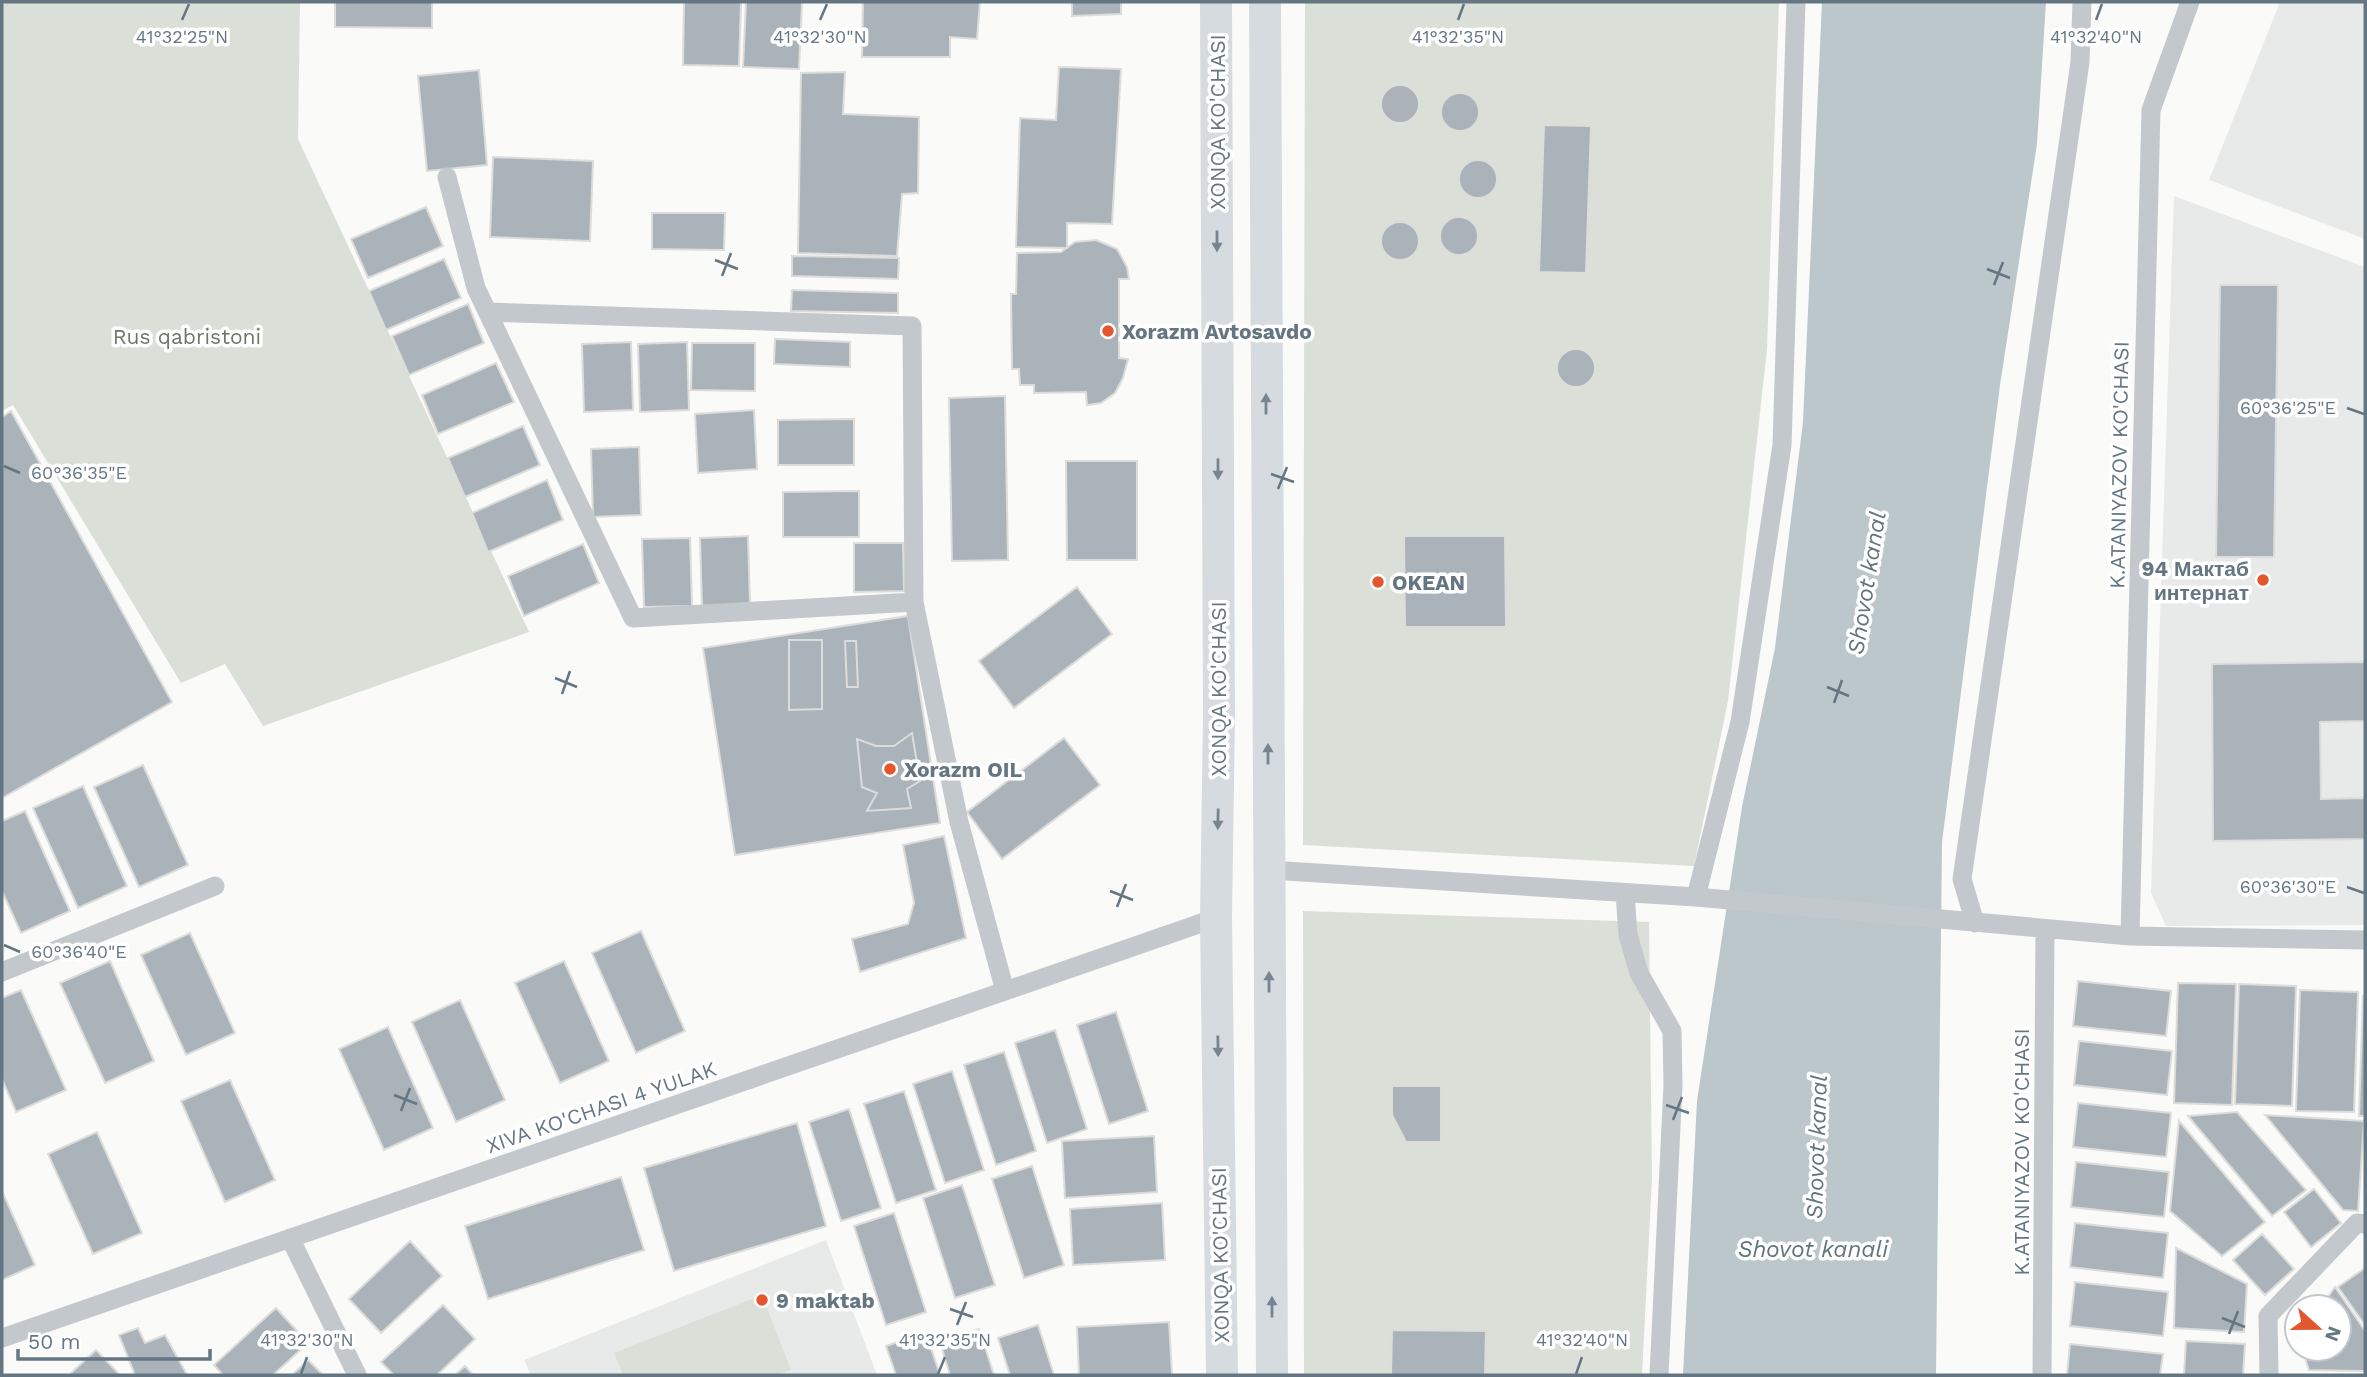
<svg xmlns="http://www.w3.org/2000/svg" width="2367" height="1377" font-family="'Work Sans',sans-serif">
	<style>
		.built { fill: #e8e9e9 }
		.green { fill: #dadfd7 }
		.water { fill: #bbc7cb }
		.building { fill: #aab3b9; stroke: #dcdcda; stroke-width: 2 }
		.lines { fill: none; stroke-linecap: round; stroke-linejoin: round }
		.street { stroke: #c3c8cc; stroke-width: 19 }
		.primary { stroke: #d6dbdf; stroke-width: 32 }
		.oneway { fill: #768591 }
		.ticks { fill: none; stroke: #657683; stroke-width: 2.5 }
		.poi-dot { fill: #e4572e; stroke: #fff; stroke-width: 2.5 }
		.labels { text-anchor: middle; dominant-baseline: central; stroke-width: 7; stroke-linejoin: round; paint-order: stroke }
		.street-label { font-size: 21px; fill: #657683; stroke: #fff }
		.poi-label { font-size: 21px; font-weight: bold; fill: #657683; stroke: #fff; text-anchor: start }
		.park-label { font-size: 21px; fill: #687a64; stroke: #fff }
		.water-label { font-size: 23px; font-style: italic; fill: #60757c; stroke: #fff }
		.ticks-label { font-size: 18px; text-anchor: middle; fill: #657683; stroke: #fff; stroke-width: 7; stroke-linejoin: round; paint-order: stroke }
	</style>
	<rect width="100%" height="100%" fill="#fafaf8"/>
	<path class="built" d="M2280 2H2365V239L2209 180Z
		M2174 196 2365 267V925L2166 926 2151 893Z
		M826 1240 877 1375H531L524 1360Z"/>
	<path class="green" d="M2 2H300L298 139 529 632 263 726 225 664 181 683 13 405 2 411Z
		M1305 2H1779L1767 349 1728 701 1694 866 1303 845Z
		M1303 911 1649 922 1652 1178 1642 1375H1304Z
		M762 1295 791 1370 776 1375H623L614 1353Z"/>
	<path class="water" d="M1822 2H2046L2037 144 2000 385 1942 842 1936 1375H1683L1697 1101 1742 807 1775 648 1803 422Z"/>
	<path class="building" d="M335 2H432V28L335 27Z
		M684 2H741L739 66 683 65Z
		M746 2H802L799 69 743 67Z
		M863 2H980L977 39 950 37V57H862Z
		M1072 2H1121V14L1072 16Z
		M1059 67 1121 69 1112 224 1067 223V248L1016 247 1020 118 1056 120Z
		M479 70 487 165 427 171 418 76Z
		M845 72 843 114 919 117 918 193 902 194 897 256 798 253 801 73Z
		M1381 104a19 19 0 1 1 38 0a19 19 0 1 1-38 0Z
		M1441 112a19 19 0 1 1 38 0a19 19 0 1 1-38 0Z
		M1544 125 1591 126 1586 273 1539 272Z
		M493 157 593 161 590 241 490 237Z
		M1459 179a19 19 0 1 1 38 0a19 19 0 1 1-38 0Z
		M426 207 443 246 368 278 351 239Z
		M652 213H725L724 250 652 249Z
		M1440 236a19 19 0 1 1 38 0a19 19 0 1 1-38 0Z
		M1381 241a19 19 0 1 1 38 0a19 19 0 1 1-38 0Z
		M1096 240 1117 249 1127 267 1129 279H1119V358L1128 359 1123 378 1115 393 1101 403 1087 405 1086 392 1034 393V385H1020L1019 369H1012L1011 294H1016L1017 253 1061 252 1075 242Z
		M792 256 899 258 898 279 792 276Z
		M444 259 461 298 386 330 369 291Z
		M2220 285H2278L2274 557H2216Z
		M792 290 898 293V313L791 311Z
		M468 304 484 343 409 375 392 336Z
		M775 339 850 342V367L774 364Z
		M631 342 633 410 584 412 582 344Z
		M687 342 689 410 640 412 638 344Z
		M692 343H755V391L691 390Z
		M1557 368a19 19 0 1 1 38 0a19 19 0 1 1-38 0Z
		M496 363 514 402 438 434 422 395Z
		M1005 396 1008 560 952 561 949 398Z
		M754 410 757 469 698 473 695 414Z
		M11 411 172 702 2 798V417Z
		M854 419V465H778V420Z
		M523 426 540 465 465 497 448 458Z
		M639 447 641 515 593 517 591 449Z
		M1066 461H1137V560H1067Z
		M547 480 563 520 488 552 472 513Z
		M859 491V537H783V492Z
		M748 536 750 604 702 606 700 538Z
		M1404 536H1505L1506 627H1405Z
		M690 538 692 606 644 607 642 539Z
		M690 538 692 606 644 607 642 539Z
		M854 543H903L904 591 854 592Z
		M583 544 599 583 524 616 508 576Z
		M1077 587 1112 634 1014 708 979 661Z
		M908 616 940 823 735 855 703 648Z
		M789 640H822V709L789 710Z
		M845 641H856L858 687H847Z
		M2365 662V721L2320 722 2321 799 2365 798V839L2213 841 2212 664Z
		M912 733 920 781 907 789 911 808 867 811 877 793 862 787 857 739 876 746H894Z
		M1064 738 1100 785 1002 859 967 812Z
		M143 765 188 865 139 887 94 787Z
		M83 786 127 886 78 908 33 808Z
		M25 811 70 911 21 933 2 891V821Z
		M944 836 966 938 860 972 852 939 908 924 914 903 903 845Z
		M641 931 685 1031 636 1053 592 953Z
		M190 933 235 1033 186 1055 141 955Z
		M110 961 154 1061 105 1083 60 983Z
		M564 961 609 1061 560 1083 515 983Z
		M2078 981 2171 991 2166 1036 2073 1026Z
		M2178 983 2236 984 2232 1105 2174 1103Z
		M2239 984 2296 986 2292 1106 2235 1104Z
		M21 990 66 1090 16 1112 2 1079V998Z
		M2300 990 2358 992 2354 1112 2296 1111Z
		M2363 996H2365V1116H2359Z
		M460 1000 505 1100 456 1122 412 1022Z
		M1116 1012 1148 1111 1109 1124 1077 1025Z
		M388 1027 433 1128 384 1150 339 1049Z
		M1055 1030 1087 1129 1047 1143 1015 1043Z
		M2079 1041 2172 1051 2167 1095 2074 1085Z
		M1004 1052 1036 1151 996 1165 964 1065Z
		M952 1071 984 1170 945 1183 913 1084Z
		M230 1080 275 1180 225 1202 181 1101Z
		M1392 1086H1441V1142H1406L1392 1115Z
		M904 1091 936 1190 896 1203 864 1104Z
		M2078 1103 2171 1113 2166 1157 2073 1147Z
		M849 1109 881 1208 841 1221 809 1122Z
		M2237 1112 2306 1190 2272 1216 2188 1116Z
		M2265 1115 2364 1121 2358 1211 2343 1210Z
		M2179 1121 2265 1222 2222 1256 2170 1211Z
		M797 1123 826 1226 674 1271 644 1168Z
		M97 1132 142 1233 93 1254 48 1154Z
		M1154 1136 1157 1192 1065 1198 1062 1141Z
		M2076 1162 2169 1172 2164 1217 2071 1207Z
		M1032 1166 1064 1265 1024 1278 992 1179Z
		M621 1177 644 1250 488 1299 465 1226Z
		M962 1185 995 1285 955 1298 923 1198Z
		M2314 1189 2341 1223 2311 1247 2284 1212Z
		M2 1191 35 1265 2 1280Z
		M1162 1203 1165 1260 1073 1265 1070 1209Z
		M894 1213 926 1312 886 1325 854 1226Z
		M2075 1223 2168 1233 2163 1278 2070 1267Z
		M2262 1234 2294 1269 2265 1295 2233 1260Z
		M410 1241 442 1276 381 1333 349 1299Z
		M2176 1248 2247 1284 2244 1332 2174 1328Z
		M2365 1268V1325L2338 1287Z
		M2075 1282 2168 1292 2163 1336 2070 1326Z
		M2335 1287 2365 1331V1371L2309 1370 2306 1361 2308 1349H2339V1307H2321Z
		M443 1305 475 1339 437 1375H394L381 1362Z
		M276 1308 308 1343 273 1375H223L214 1365Z
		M1169 1322 1172 1375H1079L1077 1327Z
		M1038 1325 1054 1375H1010L998 1338Z
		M138 1328 145 1343 165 1335 187 1375H135L119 1335Z
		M979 1329 994 1375H950L940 1342Z
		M1392 1330 1486 1331 1485 1375H1391Z
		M926 1333 940 1375H896L886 1346Z
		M2186 1341 2245 1344 2243 1375H2184Z
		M2070 1344 2163 1354 2160 1375H2067Z
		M96 1350 120 1375H69Z
		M308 1360 323 1375H292Z
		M465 1366 473 1375H455Z"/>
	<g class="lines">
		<path class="street" d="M447 177 476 288 633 618 914 602
			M488 312 912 326 914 602 959 822 1005 991
			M1269 870 1696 897 2130 936 2365 940
			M1625 893 1628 935 1639 973 1672 1031 1673 1085 1659 1375
			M1696 897 1740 722 1782 445 1796 2
			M1975 923 1962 879 2080 62 2082 2
			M2130 936 2151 110 2190 2
			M2 972 215 886
			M290 1238 357 1375
			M2 1338 1216 918
			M2042 1375 2045 929
			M2269 1375 2268 1316 2357 1223 2365 1224"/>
		<path class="primary" d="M1216 2 1219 715 1216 918 1222 1375
			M1265 2 1272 1375"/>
	</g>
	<defs><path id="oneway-solid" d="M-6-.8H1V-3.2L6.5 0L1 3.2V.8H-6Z" transform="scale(1.75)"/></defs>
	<g class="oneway">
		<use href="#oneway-solid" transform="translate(1217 241) rotate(90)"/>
		<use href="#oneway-solid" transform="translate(1266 404) rotate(-90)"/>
		<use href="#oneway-solid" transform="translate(1218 469) rotate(90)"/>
		<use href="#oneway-solid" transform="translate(1268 754) rotate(-90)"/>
		<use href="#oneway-solid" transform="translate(1218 819) rotate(91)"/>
		<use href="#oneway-solid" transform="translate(1269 982) rotate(-90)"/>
		<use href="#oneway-solid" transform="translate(1218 1046) rotate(89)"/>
		<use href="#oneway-solid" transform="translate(1272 1307) rotate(-90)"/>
	</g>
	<path class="ticks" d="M182 20 189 4M820 20 827 4M1458 20 1464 4M2096 20 2102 4M715 260 738 269M1987 269 2010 278M722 276 731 253M1994 285 2003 262M2347 408 2364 414M4 466 20 473M1271 474 1294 482M1278 489 1287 467M555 678 577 687M1827 687 1849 696M562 694 570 671M1834 703 1842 680M2347 887 2364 893M1110 891 1133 900M1117 907 1126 884M4 945 20 952M394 1095 417 1104M1666 1105 1689 1113M401 1111 410 1088M1673 1120 1682 1097M950 1309 973 1317M2222 1318 2245 1327M957 1325 966 1302M2229 1334 2238 1311M301 1374 307 1357M938 1374 945 1357M1576 1374 1582 1357"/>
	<g class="poi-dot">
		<circle cx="1108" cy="331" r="7"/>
		<circle cx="2263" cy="580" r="7"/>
		<circle cx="1378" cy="582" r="7"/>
		<circle cx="890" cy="769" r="7"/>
		<circle cx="762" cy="1300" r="7"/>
	</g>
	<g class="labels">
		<g class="street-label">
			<text transform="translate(1217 122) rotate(-90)">XONQA KO'CHASI</text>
			<text transform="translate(2119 465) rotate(-89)">K.ATANIYAZOV KO'CHASI</text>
			<text transform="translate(1218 689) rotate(-90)">XONQA KO'CHASI</text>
			<text transform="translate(601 1107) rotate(-19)">XIVA KO'CHASI 4 YULAK</text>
			<text transform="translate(2021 1152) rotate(-90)">K.ATANIYAZOV KO'CHASI</text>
			<text transform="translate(1220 1255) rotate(-91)">XONQA KO'CHASI</text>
		</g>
		<g class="poi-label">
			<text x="1122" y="331">Xorazm Avtosavdo</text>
			<text x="2249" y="568" text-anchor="end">94 Мактаб<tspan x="2249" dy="24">интернат</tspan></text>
			<text x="1392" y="582">OKEAN</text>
			<text x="904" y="769">Xorazm OIL</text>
			<text x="776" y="1300">9 maktab</text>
		</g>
		<g class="park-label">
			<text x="187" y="336">Rus qabristoni</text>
		</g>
		<g class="water-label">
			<text transform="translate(1867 583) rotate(-81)">Shovot kanal</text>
			<text transform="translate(1817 1147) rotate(-88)">Shovot kanal</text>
			<text x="1813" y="1249">Shovot kanali</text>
		</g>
	</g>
	<g class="ticks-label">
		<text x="182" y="43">41°32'25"N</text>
		<text x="820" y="43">41°32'30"N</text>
		<text x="1458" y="43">41°32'35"N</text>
		<text x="2096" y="43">41°32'40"N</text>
		<text x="2288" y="414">60°36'25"E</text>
		<text x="79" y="479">60°36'35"E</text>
		<text x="2288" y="893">60°36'30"E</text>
		<text x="79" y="958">60°36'40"E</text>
		<text x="307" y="1346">41°32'30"N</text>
		<text x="945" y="1346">41°32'35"N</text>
		<text x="1582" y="1346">41°32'40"N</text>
	</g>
	<rect width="2367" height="1377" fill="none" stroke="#657683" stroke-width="7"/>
	<g transform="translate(2318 1328) rotate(111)"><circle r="33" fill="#ffffff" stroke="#c1c8cd" stroke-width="2"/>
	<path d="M0-5L12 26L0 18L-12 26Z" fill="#e4572e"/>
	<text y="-10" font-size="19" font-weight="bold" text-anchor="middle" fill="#657683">N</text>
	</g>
	<path d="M18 1349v10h192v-10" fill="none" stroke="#657683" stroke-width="3.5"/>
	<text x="28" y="1349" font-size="21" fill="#657683" stroke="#ffffff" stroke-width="5" paint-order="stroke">50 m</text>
</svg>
